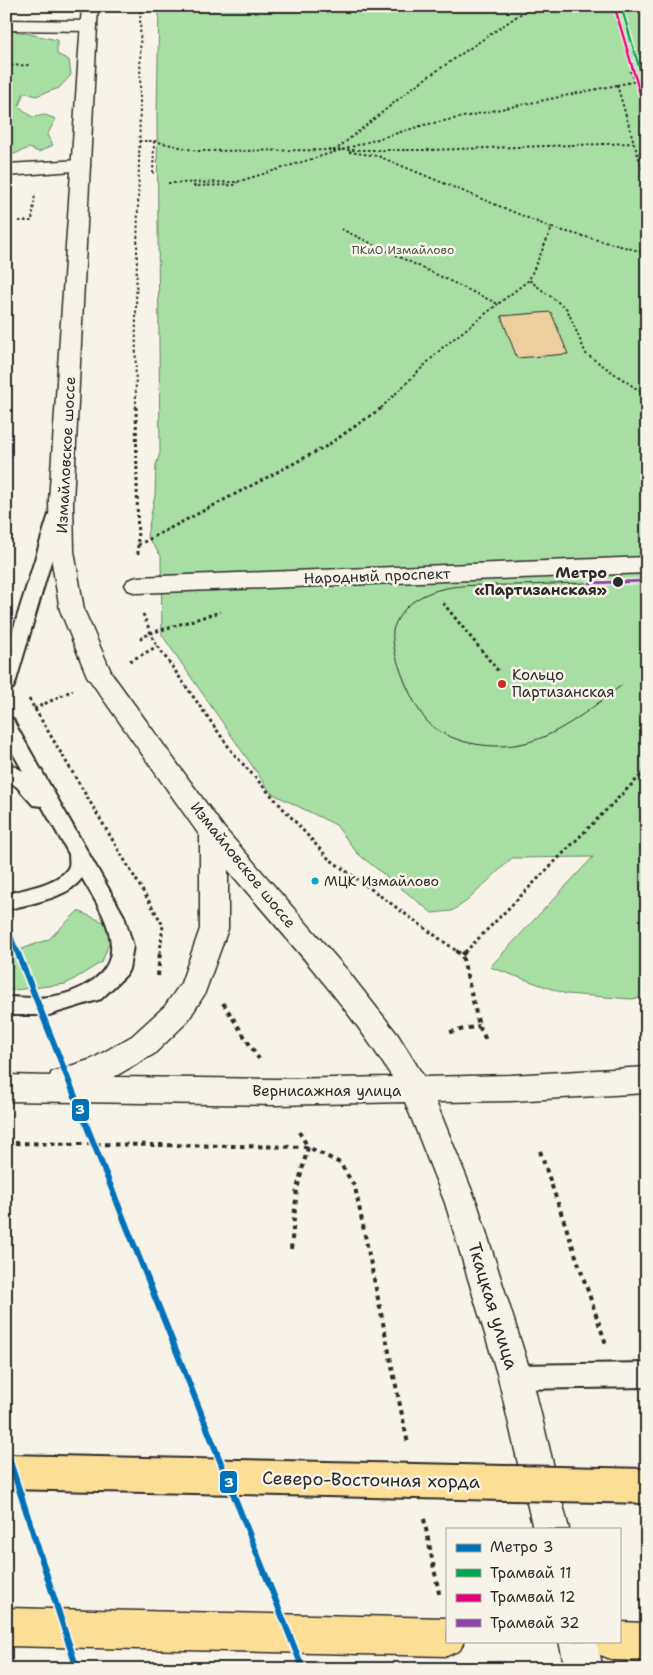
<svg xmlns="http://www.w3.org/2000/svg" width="653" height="1675" font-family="'Shantell Sans',sans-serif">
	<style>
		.green { fill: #a7dfa3; stroke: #698567 }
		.building { fill: #edce9f; stroke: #2b2b2b }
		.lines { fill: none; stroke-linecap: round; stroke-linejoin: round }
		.lane-casing { stroke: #2b2b2b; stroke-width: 4 }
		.street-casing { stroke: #2b2b2b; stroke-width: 3 }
		.secondary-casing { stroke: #2b2b2b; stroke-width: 3 }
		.primary-casing { stroke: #2b2b2b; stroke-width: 3 }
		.path-far2 { stroke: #2b2b2b; stroke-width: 2; stroke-dasharray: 2.5 2.5; stroke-linecap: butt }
		.path-far1 { stroke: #2b2b2b; stroke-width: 3; stroke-dasharray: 3 3; stroke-linecap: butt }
		.path { stroke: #2b2b2b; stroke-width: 4; stroke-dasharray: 4.5 4.5; stroke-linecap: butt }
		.lane { fill: #f7f3e8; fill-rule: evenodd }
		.street { fill: #f7f3e8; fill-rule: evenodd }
		.secondary { fill: #f7f3e8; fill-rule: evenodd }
		.primary { fill: #fdde96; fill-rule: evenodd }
		.tram { stroke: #2b2b2b; stroke-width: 1 }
		.primary-bridge-casing { stroke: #2b2b2b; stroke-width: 38; stroke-linecap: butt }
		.primary-bridge { stroke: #fdde96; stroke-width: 34 }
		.tram-1-casing { stroke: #f7f3e8; stroke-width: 5 }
		.tram-2-casing { stroke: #f7f3e8; stroke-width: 5 }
		.tram-3-casing { stroke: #f7f3e8; stroke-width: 6 }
		.tram-1 { stroke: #00a651; stroke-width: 2.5 }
		.tram-2 { stroke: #e5007d; stroke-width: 2.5 }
		.tram-3 { stroke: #8e44ad; stroke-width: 3 }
		.metro-1-far1-casing { stroke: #f7f3e8; stroke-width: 8 }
		.metro-1-casing { stroke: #f7f3e8; stroke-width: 10 }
		.metro-1-far1 { stroke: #0072ba; stroke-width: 4.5 }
		.metro-1 { stroke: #0072ba; stroke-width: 6 }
		.stop-dot { fill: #2b2b2b; stroke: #f7f3e8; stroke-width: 2 }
		.poi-dot { fill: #c8321e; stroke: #f7f3e8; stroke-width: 2 }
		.bus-dot { fill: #00a9ce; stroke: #f7f3e8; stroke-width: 2 }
		.labels { text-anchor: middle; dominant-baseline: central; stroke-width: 5; stroke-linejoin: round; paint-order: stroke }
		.far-park-label { font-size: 12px; fill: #4a5849; stroke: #f7f3e8 }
		.bus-label { font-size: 14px; fill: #2b2b2b; stroke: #f7f3e8; text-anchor: start }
		.street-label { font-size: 15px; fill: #2b2b2b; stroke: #f7f3e8 }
		.stop-label { font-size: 15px; font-weight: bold; fill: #2b2b2b; stroke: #f7f3e8; text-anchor: end }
		.poi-label { font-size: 15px; fill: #2b2b2b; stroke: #f7f3e8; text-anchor: start }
		.near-street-label { font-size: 18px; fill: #2b2b2b; stroke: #f7f3e8 }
		.line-badge { stroke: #f7f3e8; stroke-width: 2 }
		.badge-label { font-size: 14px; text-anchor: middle; font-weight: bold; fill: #fff }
	</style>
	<rect width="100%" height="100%" fill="#f7f3e8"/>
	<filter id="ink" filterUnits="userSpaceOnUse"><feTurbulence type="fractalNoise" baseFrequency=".02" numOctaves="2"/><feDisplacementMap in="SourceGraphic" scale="10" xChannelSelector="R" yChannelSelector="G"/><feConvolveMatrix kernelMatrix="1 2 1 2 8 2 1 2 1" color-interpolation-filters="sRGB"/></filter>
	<g filter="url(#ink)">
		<path class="green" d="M159 6H647V997L631 999 566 994 490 967 593 857 512 858 467 901 452 911 432 913 357 853 336 825 271 793 162 635 161 556 147 536 155 495 156 465 160 453 157 115Z
			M16 31 57 40V54L69 60 71 75 59 88 36 96 24 92 19 106 32 117 45 115 56 119 47 135 53 145 39 152 29 148 9 156 6 155V32Z
			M78 911 108 924 112 936 102 962 66 984 6 991V955L49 939Z"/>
		<path class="building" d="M551 312 568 354 517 358 501 316Z"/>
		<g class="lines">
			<g class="lane-casing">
				<path id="lane" d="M57 509 63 510 65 514 15 684 13 688 6 690V653L49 514 51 510Z
					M6 718 13 719 15 724 124 916 133 946 129 969 126 975 101 999 49 1015H6V997C20 997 35 999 49 997 75 994 114 977 111 945 110 921 94 899 82 878 67 899 30 903 6 910V894C21 890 63 883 69 866 70 863 69 857 69 854L42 806 33 805 17 787 6 779V762L23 771 6 741Z
					M647 1363V1387L515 1389 506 1385 502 1377 506 1369 515 1365Z"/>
			</g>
			<g class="street-casing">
				<path id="street" d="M6 20 89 21 95 22 97 26 95 30 89 31 6 30Z
					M81 160 88 162 90 166 88 170 6 176V164Z
					M647 557V573L137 593 128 590 125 585 128 580 137 577Z"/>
			</g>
			<g class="secondary-casing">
				<path id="secondary" d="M82 6H98L73 502 74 551 84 610 112 674 224 828 347 970 398 1035 424 1077 511 1075 647 1067V1093L511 1101 436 1102 477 1203 532 1377 569 1529H533L498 1377 445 1203 405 1102 277 1105 6 1101V1075L50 1076 52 1072 92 1059 132 1036 165 1006 181 983 200 929V836L87 676 60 610 50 551 49 502ZM228 870C285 937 345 1002 392 1077L277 1079 114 1077 154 1054 187 1022 204 995 228 929Z
					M559 1641H597L603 1669H565Z"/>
			</g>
			<g class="primary-casing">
				<path id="primary" d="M6 1608 447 1618V1641H464L460 1650 447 1656 6 1646Z
					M619 1622 647 1623V1661L614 1660 600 1655 595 1641H619Z"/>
			</g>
			<path class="path-far2" d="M6 66 29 65
				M630 71 635 81
				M617 85 647 79
				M617 85 634 143 429 150H341L424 125Z
				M139 141H154L153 176
				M154 141 197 151 341 150
				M634 143 647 183
				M338 148 416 85 532 6
				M349 152 378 156 552 228 529 280 567 309 586 354 647 396
				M168 183 237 182 341 150
				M193 186 236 185 237 182
				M19 221H32L35 194
				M552 228 647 253
				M341 229 498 304 529 280
				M6 324H10
				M6 369 10 379 6 408
				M136 408C134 274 142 140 140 6
				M381 408 442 348 498 304"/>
			<path class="path-far1" d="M136 407 138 556
				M6 411V407
				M138 545 325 447 383 407
				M443 603 499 672
				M143 614 154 641 233 753 328 858 458 952
				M140 639 151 633 220 612
				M130 661 158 646
				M29 699 163 925 160 952
				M34 709 73 690
				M465 952 647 769"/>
			<path class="path" d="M456 951 462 955 479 1026 487 1042
				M462 955 466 951
				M158 976 160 951
				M223 1003 259 1059
				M450 1032 479 1026
				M6 1143 308 1147 340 1163 355 1187 408 1444
				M540 1151 606 1344
				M291 1249 297 1189 308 1147 299 1132
				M424 1519 440 1598"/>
			<use href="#lane" class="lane"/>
			<use href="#street" class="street"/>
			<use href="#secondary" class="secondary"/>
			<use href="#primary" class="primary"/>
			<path class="tram" d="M590 583C565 583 539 585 514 585 481 586 443 581 414 601 405 607 395 620 393 631 390 653 414 711 431 725 455 745 495 750 525 743 562 734 592 707 622 685"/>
			<g class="primary-bridge-casing">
				<path id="primary-bridge" d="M6 1472 647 1486"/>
			</g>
			<use href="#primary-bridge" class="primary-bridge"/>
			<g class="tram-1-casing">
				<path id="tram-1" d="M621 6 647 94"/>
			</g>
			<g class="tram-2-casing">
				<path id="tram-2" d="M615 8 641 97"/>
			</g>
			<g class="tram-3-casing">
				<path id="tram-3" d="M590 583 647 581"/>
			</g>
			<use href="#tram-1" class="tram-1"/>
			<use href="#tram-2" class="tram-2"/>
			<use href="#tram-3" class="tram-3"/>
			<g class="metro-1-far1-casing">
				<path id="metro-1-far1" d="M6 923 17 952"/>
			</g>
			<g class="metro-1-casing">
				<path id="metro-1" d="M17 951 303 1669
					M6 1449 77 1669"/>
			</g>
			<use href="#metro-1-far1" class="metro-1-far1"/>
			<use href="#metro-1" class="metro-1"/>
		</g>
	</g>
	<circle class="stop-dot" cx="618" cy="582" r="6"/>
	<circle class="poi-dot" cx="502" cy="684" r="5"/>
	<circle class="bus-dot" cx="315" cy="881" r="4.5"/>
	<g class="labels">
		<g class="far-park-label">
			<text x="403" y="250">ПКиО Измайлово</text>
		</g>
		<g class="bus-label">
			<text x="324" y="881">МЦК Измайлово</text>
		</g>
		<g class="street-label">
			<text transform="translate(66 455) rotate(-87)">Измайловское шоссе</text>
			<text transform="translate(377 576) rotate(-2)">Народный проспект</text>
			<text transform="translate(243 865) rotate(51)">Измайловское шоссе</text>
			<text x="327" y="1091">Вернисажная улица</text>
		</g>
		<g class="stop-label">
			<text x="607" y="573">Метро<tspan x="607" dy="17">«Партизанская»</tspan></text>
		</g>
		<g class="poi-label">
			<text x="512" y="675">Кольцо<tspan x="512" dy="17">Партизанская</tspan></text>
		</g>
		<g class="near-street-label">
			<text transform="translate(493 1306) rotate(73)">Ткацкая улица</text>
			<text transform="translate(371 1480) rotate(1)">Северо-Восточная хорда</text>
		</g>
	</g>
	<g class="line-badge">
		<rect x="71" y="1098" width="19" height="24" rx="5" fill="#0072ba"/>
		<rect x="219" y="1470" width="19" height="24" rx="5" fill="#0072ba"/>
	</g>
	<g class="badge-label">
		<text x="80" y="1114">3</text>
		<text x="229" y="1487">3</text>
	</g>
	<rect width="653" height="1675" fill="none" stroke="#f7f3e8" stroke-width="25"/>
	<rect x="12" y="12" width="628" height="1650" fill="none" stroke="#2b2b2b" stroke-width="2" filter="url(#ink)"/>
	<rect x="446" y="1528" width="175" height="115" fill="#f7f3e8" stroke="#a5a39c"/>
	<rect x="456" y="1544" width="25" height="8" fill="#0072ba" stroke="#a5a39c"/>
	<text x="490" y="1552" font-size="15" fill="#2b2b2b">Метро 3</text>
	<rect x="456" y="1569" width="25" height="8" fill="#00a651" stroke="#a5a39c"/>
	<text x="490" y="1578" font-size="15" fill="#2b2b2b">Трамвай 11</text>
	<rect x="456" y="1594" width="25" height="8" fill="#e5007d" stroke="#a5a39c"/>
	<text x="490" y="1602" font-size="15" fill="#2b2b2b">Трамвай 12</text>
	<rect x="456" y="1619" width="25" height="8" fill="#8e44ad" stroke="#a5a39c"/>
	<text x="490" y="1628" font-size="15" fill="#2b2b2b">Трамвай 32</text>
</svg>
